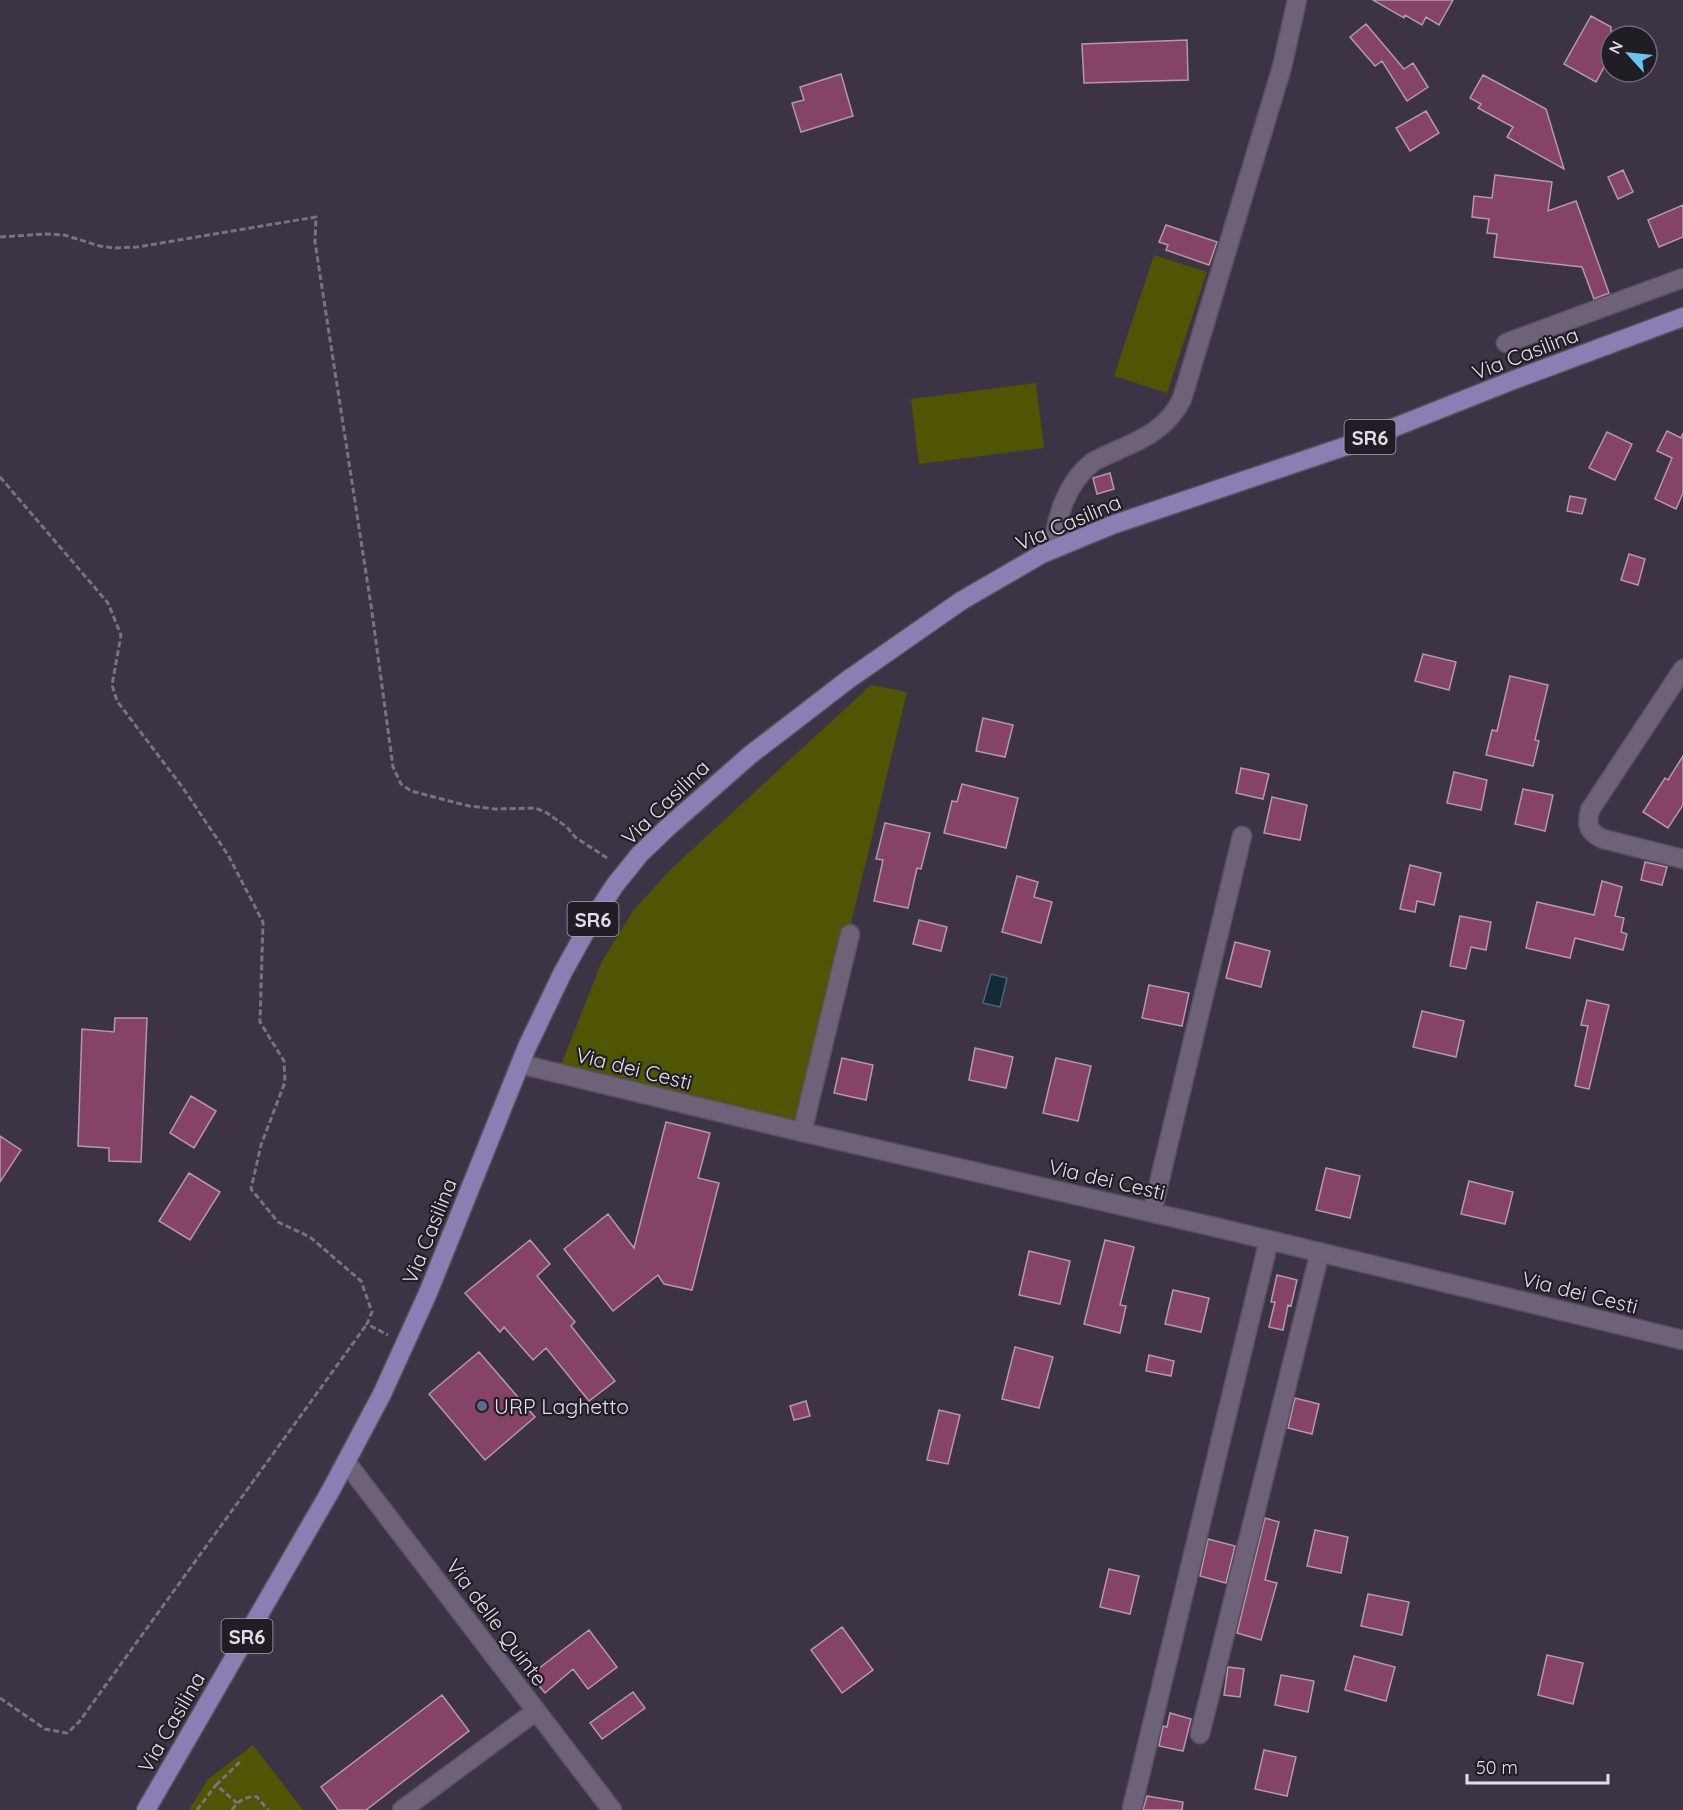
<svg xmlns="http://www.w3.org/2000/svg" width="1683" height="1810" font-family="Quicksand,sans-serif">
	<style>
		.green { fill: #4f5503 }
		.water { fill: #112b38; stroke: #50606d; stroke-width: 1.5 }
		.building { fill: #844367; stroke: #b39aa6; stroke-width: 1.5 }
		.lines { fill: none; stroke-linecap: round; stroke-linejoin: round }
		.minor-casing { stroke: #595160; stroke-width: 21 }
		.major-casing { stroke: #595160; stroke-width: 21 }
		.path { stroke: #797281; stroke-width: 3; stroke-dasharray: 6 3; stroke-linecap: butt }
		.minor { stroke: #6d6277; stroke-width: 18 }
		.major { stroke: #8a7eb2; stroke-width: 18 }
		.service-dot { fill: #5c6f8a; stroke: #211d25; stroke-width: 2 }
		.labels { text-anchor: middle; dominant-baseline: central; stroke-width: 4.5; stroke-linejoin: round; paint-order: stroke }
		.shield { fill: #211d25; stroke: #a9a3ae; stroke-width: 1.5 }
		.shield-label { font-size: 20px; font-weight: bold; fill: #e3dde8 }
		.street-label { font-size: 21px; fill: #e3dde8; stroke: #211d25 }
		.poi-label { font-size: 21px; fill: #e3dde8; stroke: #211d25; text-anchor: start }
	</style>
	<rect width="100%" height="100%" fill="#3c3345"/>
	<path class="green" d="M1154 255 1207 272 1167 393 1114 376Z
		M1036 383 1044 448 919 464 911 399Z
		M871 685 907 692 804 1118 800 1121 561 1065 602 961 633 911 670 870Z
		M253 1745 303 1810H189L208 1779Z"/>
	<path class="water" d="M991 974 1007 978 1000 1007 983 1003Z"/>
	<path class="building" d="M1373 0H1453L1439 25 1426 17 1422 25 1405 15 1404 18Z
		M1591 16 1611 27V54L1596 82 1564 64Z
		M1366 24 1404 69 1413 63 1428 87 1407 101 1382 61 1375 66 1350 37Z
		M1187 40 1188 80 1084 83 1082 44Z
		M841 74 853 116 801 132 792 103 804 100 800 87Z
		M1483 75 1546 109 1564 169 1507 137 1513 127 1478 108 1481 104 1470 98Z
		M1426 111 1439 133 1410 151 1396 128Z
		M1623 170 1633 192 1618 199 1608 177Z
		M1495 175 1552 182 1548 211 1576 201 1609 293 1594 299 1582 267 1494 257 1497 234 1487 233 1489 219 1472 217 1474 196 1492 198Z
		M1683 205V237L1659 247 1648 220Z
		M1166 225 1217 242 1209 265 1166 250 1168 245 1159 242Z
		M1667 431 1681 438 1683 433V493L1676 509 1655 499 1672 458 1657 451Z
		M1607 432 1632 444 1615 480 1589 468Z
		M1110 473 1114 489 1097 494 1093 478Z
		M1570 496 1586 499 1582 514 1567 511Z
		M1629 554 1645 559 1638 585 1621 580Z
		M1423 654 1456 662 1449 690 1415 681Z
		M1510 676 1548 685 1535 740 1539 741 1533 766 1486 755 1492 730 1497 731Z
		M983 718 1013 725 1005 757 976 751Z
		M1683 756V805L1668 828 1643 812 1665 778 1668 780Z
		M1241 768 1269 774 1263 799 1236 793Z
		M1454 772 1487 780 1481 810 1447 803Z
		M962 784 1018 798 1006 848 944 833 952 801 957 802Z
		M1523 789 1553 795 1545 831 1515 824Z
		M1272 797 1307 805 1300 840 1264 833Z
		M885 823 930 833 921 869 917 868 908 908 874 901 883 860 876 859Z
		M1645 862 1667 867 1662 885 1641 880Z
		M1410 865 1441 873 1434 905 1417 901 1415 912 1400 909Z
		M1017 876 1038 882 1034 897 1052 902 1041 943 1002 932Z
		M1602 881 1622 887 1615 916 1624 918 1621 932 1627 934 1623 950 1575 938 1570 958 1526 948 1537 902 1594 915Z
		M1460 916 1491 922 1486 950 1471 947 1466 969 1450 966Z
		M919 920 947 927 941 951 913 944Z
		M1235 942 1270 951 1261 987 1226 978Z
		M1149 985 1189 993 1182 1026 1142 1018Z
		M1587 1000 1609 1005 1589 1089 1575 1086 1588 1026 1581 1025Z
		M1422 1011 1464 1021 1456 1057 1413 1047Z
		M115 1018H147L141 1162 109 1161V1148L78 1146 82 1029 114 1032Z
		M975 1048 1013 1057 1006 1088 969 1080Z
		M842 1058 873 1065 866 1100 834 1093Z
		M1056 1058 1091 1066 1078 1121 1043 1113Z
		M191 1096 216 1111 194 1148 170 1133Z
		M666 1122 710 1133 698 1178 719 1183 692 1290 664 1284 658 1275 613 1311 564 1249 608 1214 634 1248Z
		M0 1136 21 1150 0 1182Z
		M1326 1168 1360 1176 1350 1218 1316 1210Z
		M189 1173 220 1192 190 1240 159 1221Z
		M1469 1181 1513 1192 1505 1224 1461 1214Z
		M530 1240 550 1264 537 1276 575 1322 571 1326 615 1381 589 1401 546 1348 533 1360 504 1327 500 1332 465 1293Z
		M1105 1240 1134 1247 1120 1305 1126 1306 1120 1333 1084 1324Z
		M1029 1251 1070 1261 1060 1304 1019 1295Z
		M1277 1275 1297 1280 1291 1306 1288 1305 1283 1330 1269 1327 1275 1302H1271Z
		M1173 1290 1209 1298 1201 1332 1165 1324Z
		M1015 1347 1053 1357 1039 1408 1002 1399Z
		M479 1352 535 1417 485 1460 429 1394Z
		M1149 1355 1174 1361 1171 1376 1146 1371Z
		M1295 1398 1319 1404 1312 1434 1288 1428Z
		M806 1401 810 1416 794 1420 790 1406Z
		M939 1410 960 1415 948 1464 927 1460Z
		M1265 1518 1279 1522 1265 1580 1277 1583 1261 1640 1237 1633Z
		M1315 1530 1348 1537 1341 1573 1307 1566Z
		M1208 1539 1235 1546 1226 1583 1200 1576Z
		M1109 1569 1139 1576 1130 1614 1100 1607Z
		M1368 1594 1409 1602 1402 1635 1361 1626Z
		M842 1627 873 1670 842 1693 811 1650Z
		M589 1630 617 1667 588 1689 573 1669 545 1693 530 1675Z
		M1547 1655 1583 1663 1573 1704 1538 1695Z
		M1354 1656 1395 1667 1386 1701 1345 1690Z
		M1228 1667 1244 1669 1240 1697 1224 1695Z
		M1281 1675 1314 1681 1308 1712 1275 1705Z
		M633 1692 645 1708 602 1739 590 1723Z
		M442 1695 469 1731 366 1810H338L321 1787Z
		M1170 1713 1191 1719 1183 1751 1159 1746 1163 1726 1167 1727Z
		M1264 1750 1296 1757 1287 1796 1255 1789Z
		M1147 1796 1183 1802 1182 1810H1143Z"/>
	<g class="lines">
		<g class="minor-casing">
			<path id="minor" d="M1506 343 1683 278
				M1054 548C1055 517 1068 481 1093 462 1101 457 1110 454 1118 450 1146 438 1168 427 1182 399L1282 67 1297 0
				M1683 669 1590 810C1586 825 1588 832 1603 839L1683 859
				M520 1064 802 1132 1219 1228 1683 1340
				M802 1132 850 934
				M1152 1212 1242 836
				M346 1462 612 1810
				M1200 1734 1320 1252
				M1132 1808 1269 1240
				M402 1810 536 1711"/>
		</g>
		<g class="major-casing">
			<path id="major" d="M146 1810 331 1490 382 1394 428 1293 527 1047 563 972 592 920 615 885 640 854 667 828 750 755 849 679 961 601 1042 554 1112 525 1355 443 1511 381 1683 317"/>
		</g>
		<path class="path" d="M0 237 45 234 64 235 100 246 114 248 137 247 316 217 315 242 372 612 393 767 401 784 411 791 469 806 495 809 536 808 547 813 567 827 575 837 607 858
			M0 477 108 603 121 635 112 685 117 701 183 788 228 855 263 922 260 1022 284 1061 285 1082 261 1145 251 1189 278 1222 310 1237 361 1281 372 1312 367 1324 388 1335
			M0 1698 45 1729 67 1733 79 1722 367 1324
			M216 1785 242 1760
			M197 1810 216 1785 237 1803
			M232 1810C238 1801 246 1796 257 1797L268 1810"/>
		<use href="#minor" class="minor"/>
		<use href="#major" class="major"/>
	</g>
	<circle class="service-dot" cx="482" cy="1406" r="6"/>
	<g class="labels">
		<g class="shield">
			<rect x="1344.5" y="420" width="51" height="34" rx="4.5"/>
			<rect x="567.5" y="902" width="51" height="34" rx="4.5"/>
			<rect x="221.5" y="1619" width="51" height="34" rx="4.5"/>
		</g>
		<g class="shield-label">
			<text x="1370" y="437">SR6</text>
			<text x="593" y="919">SR6</text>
			<text x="247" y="1636">SR6</text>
		</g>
		<g class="street-label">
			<text transform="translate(1525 353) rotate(-21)">Via Casilina</text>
			<text transform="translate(1068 522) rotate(-23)">Via Casilina</text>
			<text transform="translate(665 802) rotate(-44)">Via Casilina</text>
			<text transform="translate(634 1068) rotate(14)">Via dei Cesti</text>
			<text transform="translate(1107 1179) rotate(13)">Via dei Cesti</text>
			<text transform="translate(429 1231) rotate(-68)">Via Casilina</text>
			<text transform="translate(1580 1292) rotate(14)">Via dei Cesti</text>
			<text transform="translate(497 1622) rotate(53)">Via delle Quinte</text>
			<text transform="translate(171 1722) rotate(-60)">Via Casilina</text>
		</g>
		<g class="poi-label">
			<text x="494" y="1406">URP Laghetto</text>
		</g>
	</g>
	<g transform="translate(1629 54) rotate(297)"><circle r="28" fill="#211d25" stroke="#6f6a73" stroke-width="1.5"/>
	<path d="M0-4.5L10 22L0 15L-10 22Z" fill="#69c4f1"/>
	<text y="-9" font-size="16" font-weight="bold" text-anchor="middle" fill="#e3dde8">N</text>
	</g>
	<path d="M1467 1774v9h141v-9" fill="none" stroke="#e3dde8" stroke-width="3"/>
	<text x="1476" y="1774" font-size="18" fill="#e3dde8" stroke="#211d25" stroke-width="4.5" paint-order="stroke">50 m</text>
</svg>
